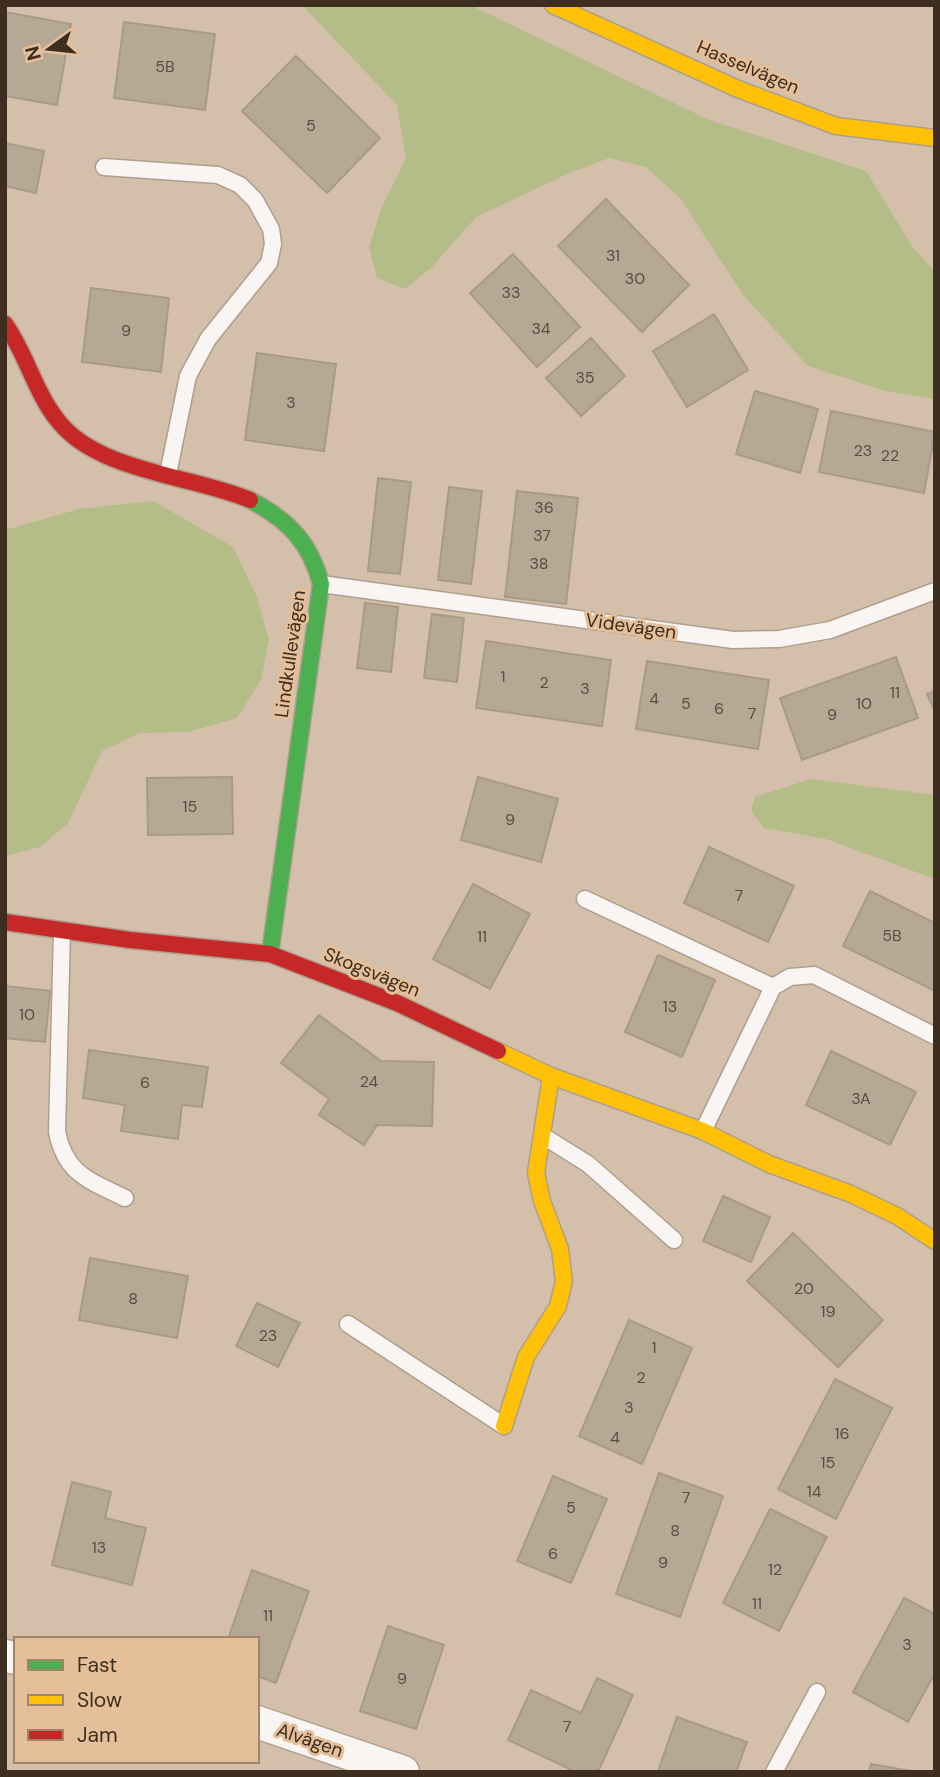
<svg xmlns="http://www.w3.org/2000/svg" width="940" height="1777" font-family="'DM Sans',sans-serif">
	<style>
		.green { fill: #b4bc87 }
		.building { fill: #b5a895; stroke: #a79a87; stroke-width: 2 }
		.lines { fill: none; stroke-linecap: round; stroke-linejoin: round }
		.lane-casing { stroke: #ae9e8d; stroke-width: 19 }
		.street-casing { stroke: #ae9e8d; stroke-width: 35 }
		.fast-casing { stroke: #ae9e8d; stroke-width: 19 }
		.slow-casing { stroke: #ae9e8d; stroke-width: 19 }
		.jam-casing { stroke: #ae9e8d; stroke-width: 19 }
		.lane { stroke: #f9f5f2; stroke-width: 16 }
		.street { stroke: #f9f5f2; stroke-width: 32 }
		.fast { stroke: #4caf50; stroke-width: 16 }
		.slow { stroke: #ffc107; stroke-width: 16 }
		.jam { stroke: #c62828; stroke-width: 16 }
		.labels { text-anchor: middle; dominant-baseline: central; stroke-width: 6; stroke-linejoin: round; paint-order: stroke }
		.number-label { font-size: 16px; fill: #5b4c3c }
		.street-label { font-size: 19px; fill: #3d2e1f; stroke: #e5bf99 }
	</style>
	<rect width="100%" height="100%" fill="#d4bfaa"/>
	<path class="green" d="M302 5H470L709 120 866 171 912 246 935 272V399L885 391 808 366 743 295 680 198 646 167 609 158 565 175 476 217 432 267 405 289 377 278 369 247 382 207 406 158 397 105Z
		M153 501 233 547 257 597 269 640 261 680 237 718 188 732 140 733 102 751 68 823 40 847 5 856V530L79 509Z
		M811 779 935 795V879L826 839 764 828 751 811 755 797Z"/>
	<path class="building" d="M5 12 71 24 57 105 5 96Z
		M124 22 215 34 205 110 114 98Z
		M296 56 380 138 327 193 242 111Z
		M5 143 44 151 36 193 5 186Z
		M606 199 689 285 642 332 558 246Z
		M513 254 580 327 537 367 470 293Z
		M91 288 169 298 161 372 82 362Z
		M714 314 748 370 687 407 653 351Z
		M591 338 625 376 581 416 546 378Z
		M257 353 336 364 324 451 245 440Z
		M755 391 818 409 800 473 736 454Z
		M831 411 935 432 924 493 819 472Z
		M378 478 411 482 400 574 368 571Z
		M449 487 482 491 471 584 438 580Z
		M517 491 578 498 566 604 505 597Z
		M365 603 398 607 391 672 357 668Z
		M432 614 464 618 457 682 424 678Z
		M486 641 611 660 602 726 476 708Z
		M896 657 918 718 802 760 780 698Z
		M647 661 769 680 758 749 636 729Z
		M935 691V711L927 694Z
		M232 777 233 834 148 835 147 778Z
		M478 777 558 799 541 862 461 840Z
		M709 847 794 886 768 942 684 903Z
		M473 884 530 914 490 989 433 959Z
		M870 891 935 923V991L843 946Z
		M658 955 715 980 682 1057 625 1032Z
		M5 986 50 991 45 1042 5 1038Z
		M319 1015 381 1061 434 1062 432 1126 377 1125 364 1145 319 1115 329 1099 281 1063Z
		M89 1050 208 1067 202 1107 182 1105 178 1139 121 1131 125 1105 83 1098Z
		M831 1051 916 1092 890 1145 806 1105Z
		M723 1196 770 1217 751 1262 703 1241Z
		M793 1233 883 1320 838 1367 747 1281Z
		M90 1258 188 1276 177 1338 79 1320Z
		M257 1303 300 1323 278 1367 236 1346Z
		M629 1320 692 1348 642 1464 579 1436Z
		M835 1379 892 1408 836 1519 778 1489Z
		M659 1473 723 1496 680 1617 616 1594Z
		M553 1476 607 1499 571 1583 517 1561Z
		M72 1482 111 1492 105 1518 146 1528 132 1585 52 1565Z
		M770 1509 827 1537 779 1631 723 1603Z
		M252 1570 309 1591 276 1683 257 1676V1639H228Z
		M904 1598 935 1614V1673L908 1722 853 1692Z
		M388 1626 444 1645 416 1729 360 1711Z
		M597 1678 633 1695 598 1772H576L508 1740 531 1690 581 1713Z
		M677 1717 747 1742 736 1772 658 1771Z
		M871 1764 916 1772H869Z"/>
	<g class="lines">
		<g class="lane-casing">
			<path id="lane" d="M104 167 218 175 240 185 255 200 271 229 273 244 269 263 208 339 188 376 168 474
				M321 584 733 640 779 639 830 630 935 591
				M585 899 773 987
				M62 931 57 1132C66 1175 89 1180 125 1198
				M703 1131 773 987 790 977 814 975 935 1036
				M543 1136 588 1164 674 1240
				M348 1324 504 1426
				M774 1772 817 1692"/>
		</g>
		<g class="street-casing">
			<path id="street" d="M5 1656 16 1658
				M257 1722 403 1772"/>
		</g>
		<g class="fast-casing">
			<path id="fast" d="M250 500C288 520 310 542 321 584L270 954"/>
		</g>
		<g class="slow-casing">
			<path id="slow" d="M553 5 738 89 836 126 935 138
				M498 1051 551 1076 703 1131 769 1164 851 1194 897 1216 935 1241
				M504 1426 526 1357 558 1306 564 1281 560 1249 542 1201 536 1173 551 1076"/>
		</g>
		<g class="jam-casing">
			<path id="jam" d="M5 324C27 355 35 393 59 422 99 472 194 476 250 500
				M5 922 130 940 270 954 397 1003 498 1051"/>
		</g>
		<use href="#lane" class="lane"/>
		<use href="#street" class="street"/>
		<use href="#fast" class="fast"/>
		<use href="#slow" class="slow"/>
		<use href="#jam" class="jam"/>
	</g>
	<g class="labels">
		<g class="number-label">
			<text x="165" y="66">5B</text>
			<text x="311" y="125">5</text>
			<text x="613" y="255">31</text>
			<text x="635" y="278">30</text>
			<text x="511" y="292">33</text>
			<text x="541" y="328">34</text>
			<text x="126" y="330">9</text>
			<text x="585" y="377">35</text>
			<text x="291" y="402">3</text>
			<text x="863" y="450">23</text>
			<text x="890" y="455">22</text>
			<text x="544" y="507">36</text>
			<text x="542" y="535">37</text>
			<text x="539" y="563">38</text>
			<text x="503" y="676">1</text>
			<text x="544" y="682">2</text>
			<text x="585" y="688">3</text>
			<text x="895" y="692">11</text>
			<text x="654" y="698">4</text>
			<text x="686" y="703">5</text>
			<text x="864" y="703">10</text>
			<text x="719" y="708">6</text>
			<text x="752" y="713">7</text>
			<text x="832" y="714">9</text>
			<text x="190" y="806">15</text>
			<text x="510" y="819">9</text>
			<text x="739" y="895">7</text>
			<text x="892" y="935">5B</text>
			<text x="482" y="936">11</text>
			<text x="670" y="1006">13</text>
			<text x="27" y="1014">10</text>
			<text x="369" y="1081">24</text>
			<text x="145" y="1082">6</text>
			<text x="861" y="1098">3A</text>
			<text x="804" y="1288">20</text>
			<text x="133" y="1298">8</text>
			<text x="828" y="1311">19</text>
			<text x="268" y="1335">23</text>
			<text x="654" y="1347">1</text>
			<text x="641" y="1377">2</text>
			<text x="629" y="1407">3</text>
			<text x="842" y="1433">16</text>
			<text x="615" y="1437">4</text>
			<text x="828" y="1462">15</text>
			<text x="814" y="1491">14</text>
			<text x="686" y="1497">7</text>
			<text x="571" y="1507">5</text>
			<text x="675" y="1530">8</text>
			<text x="99" y="1547">13</text>
			<text x="553" y="1553">6</text>
			<text x="663" y="1562">9</text>
			<text x="775" y="1569">12</text>
			<text x="757" y="1603">11</text>
			<text x="268" y="1615">11</text>
			<text x="907" y="1644">3</text>
			<text x="402" y="1678">9</text>
			<text x="567" y="1726">7</text>
		</g>
		<g class="street-label">
			<text transform="translate(748 67) rotate(23)">Hasselvägen</text>
			<text transform="translate(631 626) rotate(8)">Videvägen</text>
			<text transform="translate(290 654) rotate(-82)">Lindkullevägen</text>
			<text transform="translate(372 972) rotate(22)">Skogsvägen</text>
			<text transform="translate(310 1740) rotate(19)">Alvägen</text>
		</g>
	</g>
	<rect width="940" height="1777" fill="none" stroke="#3d2e1f" stroke-width="14"/>
	<rect x="14" y="1637" width="245" height="126" fill="#e5bf99" stroke="#a28568" stroke-width="2"/>
	<rect x="28" y="1660" width="35" height="10" fill="#4caf50" stroke="#a28568" stroke-width="2"/>
	<text x="77" y="1672" font-size="21" fill="#3d2e1f">Fast</text>
	<rect x="28" y="1695" width="35" height="10" fill="#ffc107" stroke="#a28568" stroke-width="2"/>
	<text x="77" y="1707" font-size="21" fill="#3d2e1f">Slow</text>
	<rect x="28" y="1730" width="35" height="10" fill="#c62828" stroke="#a28568" stroke-width="2"/>
	<text x="77" y="1742" font-size="21" fill="#3d2e1f">Jam</text>
	<g transform="translate(49 49) rotate(255)" stroke="#e5bf99" stroke-width="5" paint-order="stroke">
	<path d="M0-5L12 26L0 18L-12 26Z" fill="#3d2e1f"/>
	<text y="-10" font-size="19" font-weight="bold" text-anchor="middle" fill="#3d2e1f">N</text>
	</g>
</svg>
